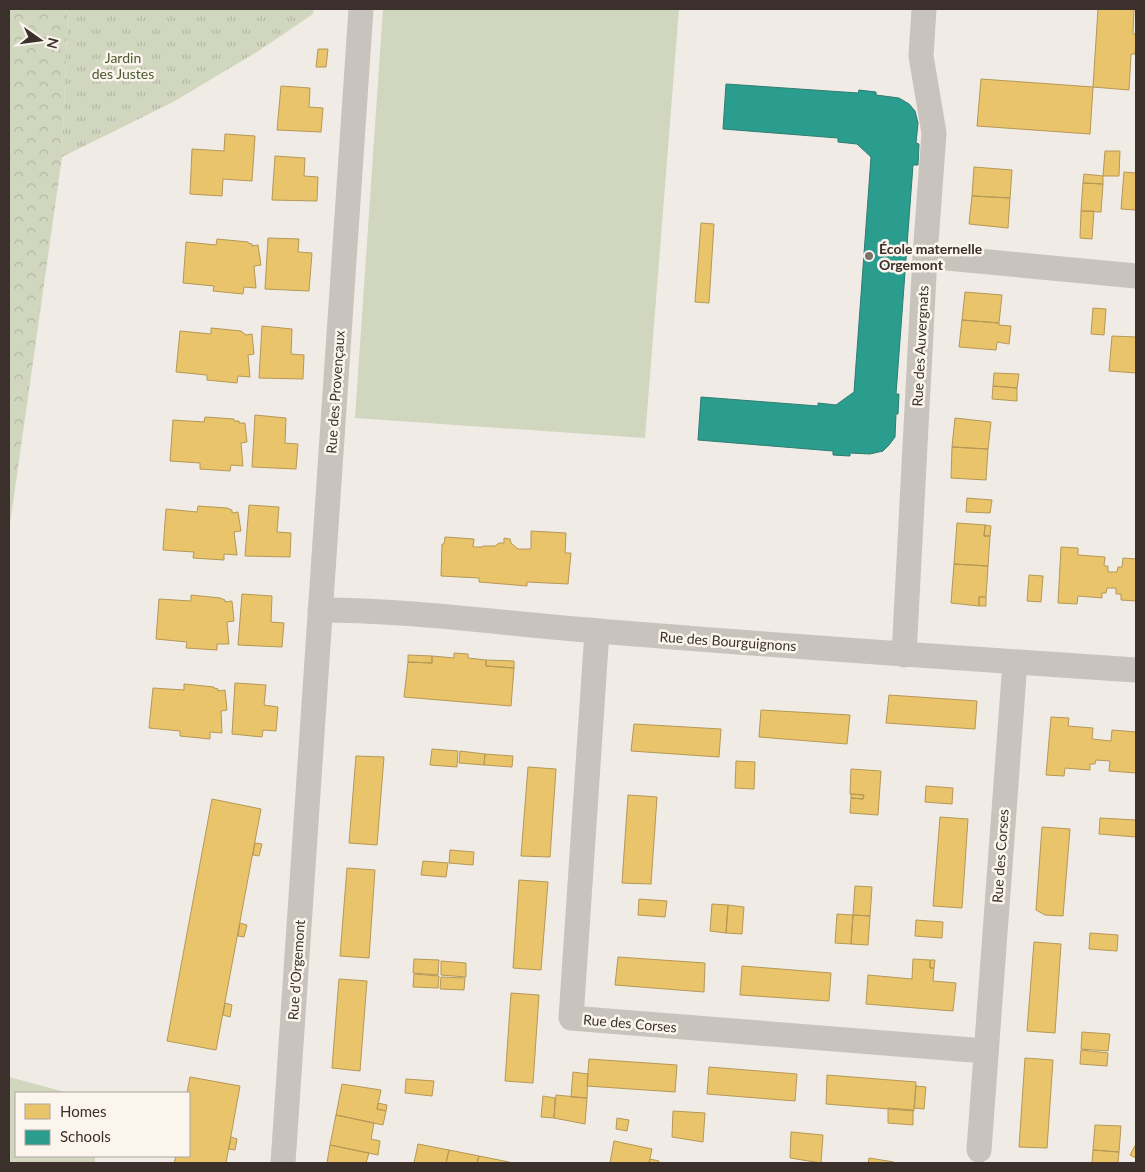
<svg xmlns="http://www.w3.org/2000/svg" width="1145" height="1172" font-family="Lato,sans-serif">
	<style>
		.grass { fill: #d1d6bf }
		.forest { fill: url(#forest-crowns) }
		.park { fill: url(#park-tufts) }
		.homes { fill: #e9c46a; stroke: #b59857 }
		.schools { fill: #2a9d8f; stroke: #2f7c71 }
		.lines { fill: none; stroke-linecap: round; stroke-linejoin: round }
		.street { stroke: #c9c3be; stroke-width: 25 }
		.poi-dot { fill: #7a716c; stroke: #fbf5ee; stroke-width: 2 }
		.labels { text-anchor: middle; dominant-baseline: central; stroke-width: 5; stroke-linejoin: round; paint-order: stroke }
		.park-label { font-size: 14px; fill: #4a5a2e; stroke: #fbf5ee }
		.poi-label { font-size: 14px; font-weight: bold; fill: #3b302b; stroke: #fbf5ee; text-anchor: start }
		.street-label { font-size: 14px; fill: #3b302b; stroke: #fbf5ee }
	</style>
	<defs>
		<pattern id="forest-crowns" width="20" height="18" patternUnits="userSpaceOnUse" patternTransform="scale(1.25)"><rect width="20" height="18" fill="#d1d6bf"/><path d="M2 6a3 3 0 1 1 6 0M12 15a3 3 0 1 1 6 0" fill="none" stroke="#b4b8a4"/></pattern>
		<pattern id="park-tufts" width="24" height="20" patternUnits="userSpaceOnUse" patternTransform="scale(1.25)"><rect width="24" height="20" fill="#d1d6bf"/><path d="M3 7l-1-3M5 7V3M7 7l1-3M15 17l-1-3M17 17v-4M19 17l1-3" fill="none" stroke="#b4b8a4"/></pattern>
	</defs>
	<rect width="100%" height="100%" fill="#f0ebe5"/>
	<path class="grass" d="M383 9H679L645 438 355 418Z
		M9 1077 69 1093H16V1156H95V1163H9Z"/>
	<path class="forest" d="M9 9H68L62 157 9 531Z"/>
	<path class="park" d="M68 9H314L313 14 257 52 173 102 62 157Z"/>
	<path class="homes" d="M1098 9H1134L1133 34H1136V40L1135 54H1131L1129 90 1093 87Z
		M318 49H328L326 67H316Z
		M981 79 1093 87 1090 134 977 126Z
		M281 86 310 88 309 107 323 108 321 132 277 130Z
		M225 134 255 136 252 181 223 179 222 196 190 194 192 149 224 151Z
		M1105 151H1120L1119 176H1103Z
		M275 156 305 158 304 176 318 177 317 201 272 200Z
		M974 167 1012 170 1010 198 972 196Z
		M1124 172 1136 173V210L1121 209Z
		M1084 174 1103 176V184L1083 183Z
		M1083 183 1103 184 1101 212 1081 211Z
		M972 196 1010 198 1008 228 969 224Z
		M1081 211H1094L1092 239 1080 238Z
		M701 223 714 224 709 303 695 302Z
		M268 238 299 239 298 252 312 253 309 291 265 289Z
		M217 239 248 242V243L252 244V246L258 245 261 265 254 266 256 288 244 287 243 294 213 291 214 286 183 283 186 242 216 245Z
		M965 292 1002 295 999 323 962 320Z
		M1093 308 1106 309 1104 335 1091 334Z
		M962 320 999 323V325L1011 326 1009 344 997 342 996 350 959 347Z
		M262 326 292 329 291 354 304 355 303 379 259 378Z
		M211 328 241 331 246 335 252 334 254 354 248 355 250 377 238 376 237 383 207 380V375L176 372 180 331 211 334Z
		M1112 336 1136 337V373L1109 371Z
		M994 373 1019 374 1017 388 993 386Z
		M993 386 1017 388V401L992 399Z
		M255 415 286 418 285 443 298 444 296 469 252 467Z
		M205 417 234 419V421H239V423H245L247 442 241 443 243 466 231 465 230 471 200 469V463L170 461 173 420 204 422Z
		M955 418 991 422 988 449 952 447Z
		M952 447 988 449 986 480 951 478Z
		M967 498 992 500 990 513 966 512Z
		M249 505 279 507 277 532 291 533 290 557 245 556Z
		M198 506 227 508 232 510V513L238 512 241 531 234 532 237 555 224 554V560L193 558 194 552 163 550 166 509 197 512Z
		M957 523 985 525 984 536H990L988 566 954 564Z
		M985 525 991 526 990 536H984Z
		M531 531 566 533 565 553H571L568 584 527 582V586L479 582V578L441 576 442 544H444L445 537 474 539 473 547H482L483 546H495L499 543H504V538L510 539 511 543 518 549H531Z
		M1061 547 1078 548V555L1105 557 1104 566H1108V572H1117L1118 567H1122L1123 558 1136 559V601L1121 600V594H1116V588H1107L1106 593H1102V598L1078 596 1077 604 1058 603Z
		M954 564 988 566 986 597H979V606L951 603Z
		M1029 575 1043 576 1041 602 1027 601Z
		M242 594 272 596 271 622 284 623 282 647 238 645Z
		M191 595 220 598 225 600V602L232 601 234 621 227 622 229 644H217V650L186 648 187 642 156 639 159 599 191 601Z
		M979 597H986V606H979Z
		M454 653 468 654V658L486 660V666L514 668 511 706 404 697 408 662 432 663V656L454 658Z
		M408 655 432 656V663L408 662Z
		M486 660 514 661V668L486 666Z
		M235 683 266 685 264 705 278 707 276 731 263 730 262 737 232 734Z
		M184 684 214 687V688L218 689V691L225 690 227 710 221 711 222 733 210 732V739L180 736V731L149 728 153 688 184 690Z
		M889 695 977 701 975 729 886 723Z
		M761 710 850 715 847 744 759 737Z
		M1051 717 1069 718 1068 726 1093 728 1092 739 1111 741 1112 730 1136 732V773L1109 771 1110 761 1096 760 1095 764H1090V770L1065 768 1064 776 1046 775Z
		M634 724 721 729 719 757 631 751Z
		M432 749 458 751 457 767 430 765Z
		M460 751 485 754 484 765 459 763Z
		M485 754 513 756 512 767 484 765Z
		M356 756 384 757 377 845 349 843Z
		M736 761 755 762 754 789 735 788Z
		M528 767 556 769 550 857 521 856Z
		M851 769 881 771 878 815 850 813 851 798 863 799 864 795 850 794Z
		M926 786 953 788 952 804 925 802Z
		M851 794 864 795 863 799 851 798Z
		M628 795 657 797 651 884 622 883Z
		M212 799 261 809 216 1050 167 1041Z
		M940 817 968 819 962 908 933 906Z
		M1100 818 1136 820V837L1099 834Z
		M1042 827 1070 829 1063 916 1045 915 1036 910Z
		M255 843 262 844 259 856 253 855Z
		M450 850 474 852 473 865 449 863Z
		M423 861 448 863 446 877 421 875Z
		M347 868 375 870 369 958 340 956Z
		M519 880 548 882 541 970 513 968Z
		M855 886 872 887 870 916 853 915Z
		M639 899 667 901 665 917 638 915Z
		M712 904 728 905 726 933 710 931Z
		M728 905 744 907 742 934 726 933Z
		M837 914 853 915 851 944 835 943Z
		M853 915 870 916 868 945 851 944Z
		M916 920 943 922 942 938 915 936Z
		M240 923 247 925 244 937 238 936Z
		M1090 933 1118 935 1117 951 1089 949Z
		M1034 942 1061 944 1055 1033 1027 1031Z
		M618 957 705 963 704 992 615 985Z
		M414 959 439 960 438 975 413 973Z
		M913 959 930 960V968H934L933 981 956 983 953 1011 866 1004 868 975 912 979Z
		M930 960H935L934 968H930Z
		M441 961 466 963V977L441 975Z
		M742 966 831 973 829 1001 740 995Z
		M414 974 439 976 438 988 413 987Z
		M441 977 465 978 464 990 440 989Z
		M339 979 367 981 360 1071 332 1068Z
		M511 993 539 995 533 1083 505 1081Z
		M225 1003 232 1005 230 1017 223 1015Z
		M1082 1032 1110 1034 1108 1051 1081 1049Z
		M1081 1050 1108 1053 1107 1066 1080 1064Z
		M1025 1058 1053 1060 1047 1148 1019 1147Z
		M589 1059 677 1065 675 1092 587 1086Z
		M709 1067 797 1074 795 1101 707 1094Z
		M573 1072 588 1074 587 1098 571 1097Z
		M827 1075 916 1082 914 1111 826 1104Z
		M190 1077 240 1086 226 1163H174L176 1156H189V1093H187Z
		M406 1079 434 1081 432 1096 405 1093Z
		M342 1084 381 1090 377 1109 386 1111 383 1125 336 1115Z
		M916 1086 926 1087 924 1109 914 1108Z
		M556 1095 587 1098 585 1124 554 1118Z
		M543 1096 555 1098 554 1118 541 1117Z
		M378 1103 387 1105 386 1111 377 1109Z
		M888 1108 913 1110V1125L888 1123Z
		M673 1111 705 1113 703 1142 672 1137Z
		M336 1115 374 1123 371 1139 380 1141 378 1155 330 1145Z
		M617 1118 629 1120 627 1131 616 1129Z
		M1095 1125 1121 1126 1119 1152 1093 1150Z
		M791 1132 823 1135 821 1163 790 1158Z
		M231 1137 237 1139 235 1150 229 1149Z
		M614 1141 652 1149 649 1163H610Z
		M418 1144 449 1150 446 1163H414Z
		M1136 1144V1158L1130 1155Z
		M330 1145 369 1153 366 1163H327Z
		M449 1150 479 1156 477 1163H446Z
		M1093 1150 1119 1152 1118 1163H1092Z
		M479 1156 509 1162 508 1163H477Z
		M869 1158 894 1162V1163H868Z
		M650 1159 659 1161V1163H649Z"/>
	<path class="schools" d="M726 84 858 93 859 90 876 92V95L899 98 909 104 915 111 918 123 916 143 919 144 918 165H913L896 394H899L898 414H896L895 437 889 445 883 451 870 454 850 453V456L833 455V451L698 440 701 397 818 406V403L836 405 854 392 871 157 857 144 838 142V138L723 129Z"/>
	<g class="lines">
		<path class="street" d="M925 256 1136 276
			M320 610C413 610 506 624 599 631 778 646 957 658 1136 670
			M597 631 571 1018 985 1051
			M904 655 925 256 934 133 921 56 924 9
			M979 1150 1015 662
			M283 1163 361 9"/>
	</g>
	<circle class="poi-dot" cx="869" cy="256" r="5"/>
	<g class="labels">
		<g class="park-label">
			<text x="123" y="57">Jardin<tspan x="123" dy="16">des Justes</tspan></text>
		</g>
		<g class="poi-label">
			<text x="879" y="248">École maternelle<tspan x="879" dy="16">Orgemont</tspan></text>
		</g>
		<g class="street-label">
			<text transform="translate(920 346) rotate(-87)">Rue des Auvergnats</text>
			<text transform="translate(335 392) rotate(-86)">Rue des Provençaux</text>
			<text transform="translate(728 641) rotate(4)">Rue des Bourguignons</text>
			<text transform="translate(1000 856) rotate(-86)">Rue des Corses</text>
			<text transform="translate(296 970) rotate(-86)">Rue d'Orgemont</text>
			<text transform="translate(630 1023) rotate(5)">Rue des Corses</text>
		</g>
	</g>
	<rect width="1145" height="1172" fill="none" stroke="#3b302b" stroke-width="20"/>
	<rect x="15" y="1092" width="175" height="65" fill="#fbf5ee" stroke="#aea6a0"/>
	<rect x="25" y="1104" width="25" height="15" fill="#e9c46a" stroke="#aea6a0"/>
	<text x="60" y="1117" font-size="15" fill="#3b302b">Homes</text>
	<rect x="25" y="1130" width="25" height="15" fill="#2a9d8f" stroke="#aea6a0"/>
	<text x="60" y="1142" font-size="15" fill="#3b302b">Schools</text>
	<g transform="translate(40 40) rotate(104)" stroke="#fbf5ee" stroke-width="4" paint-order="stroke">
	<path d="M0-4L9 19L0 12L-9 19Z" fill="#3b302b"/>
	<text y="-8" font-size="14" font-weight="bold" text-anchor="middle" fill="#3b302b">N</text>
	</g>
</svg>
